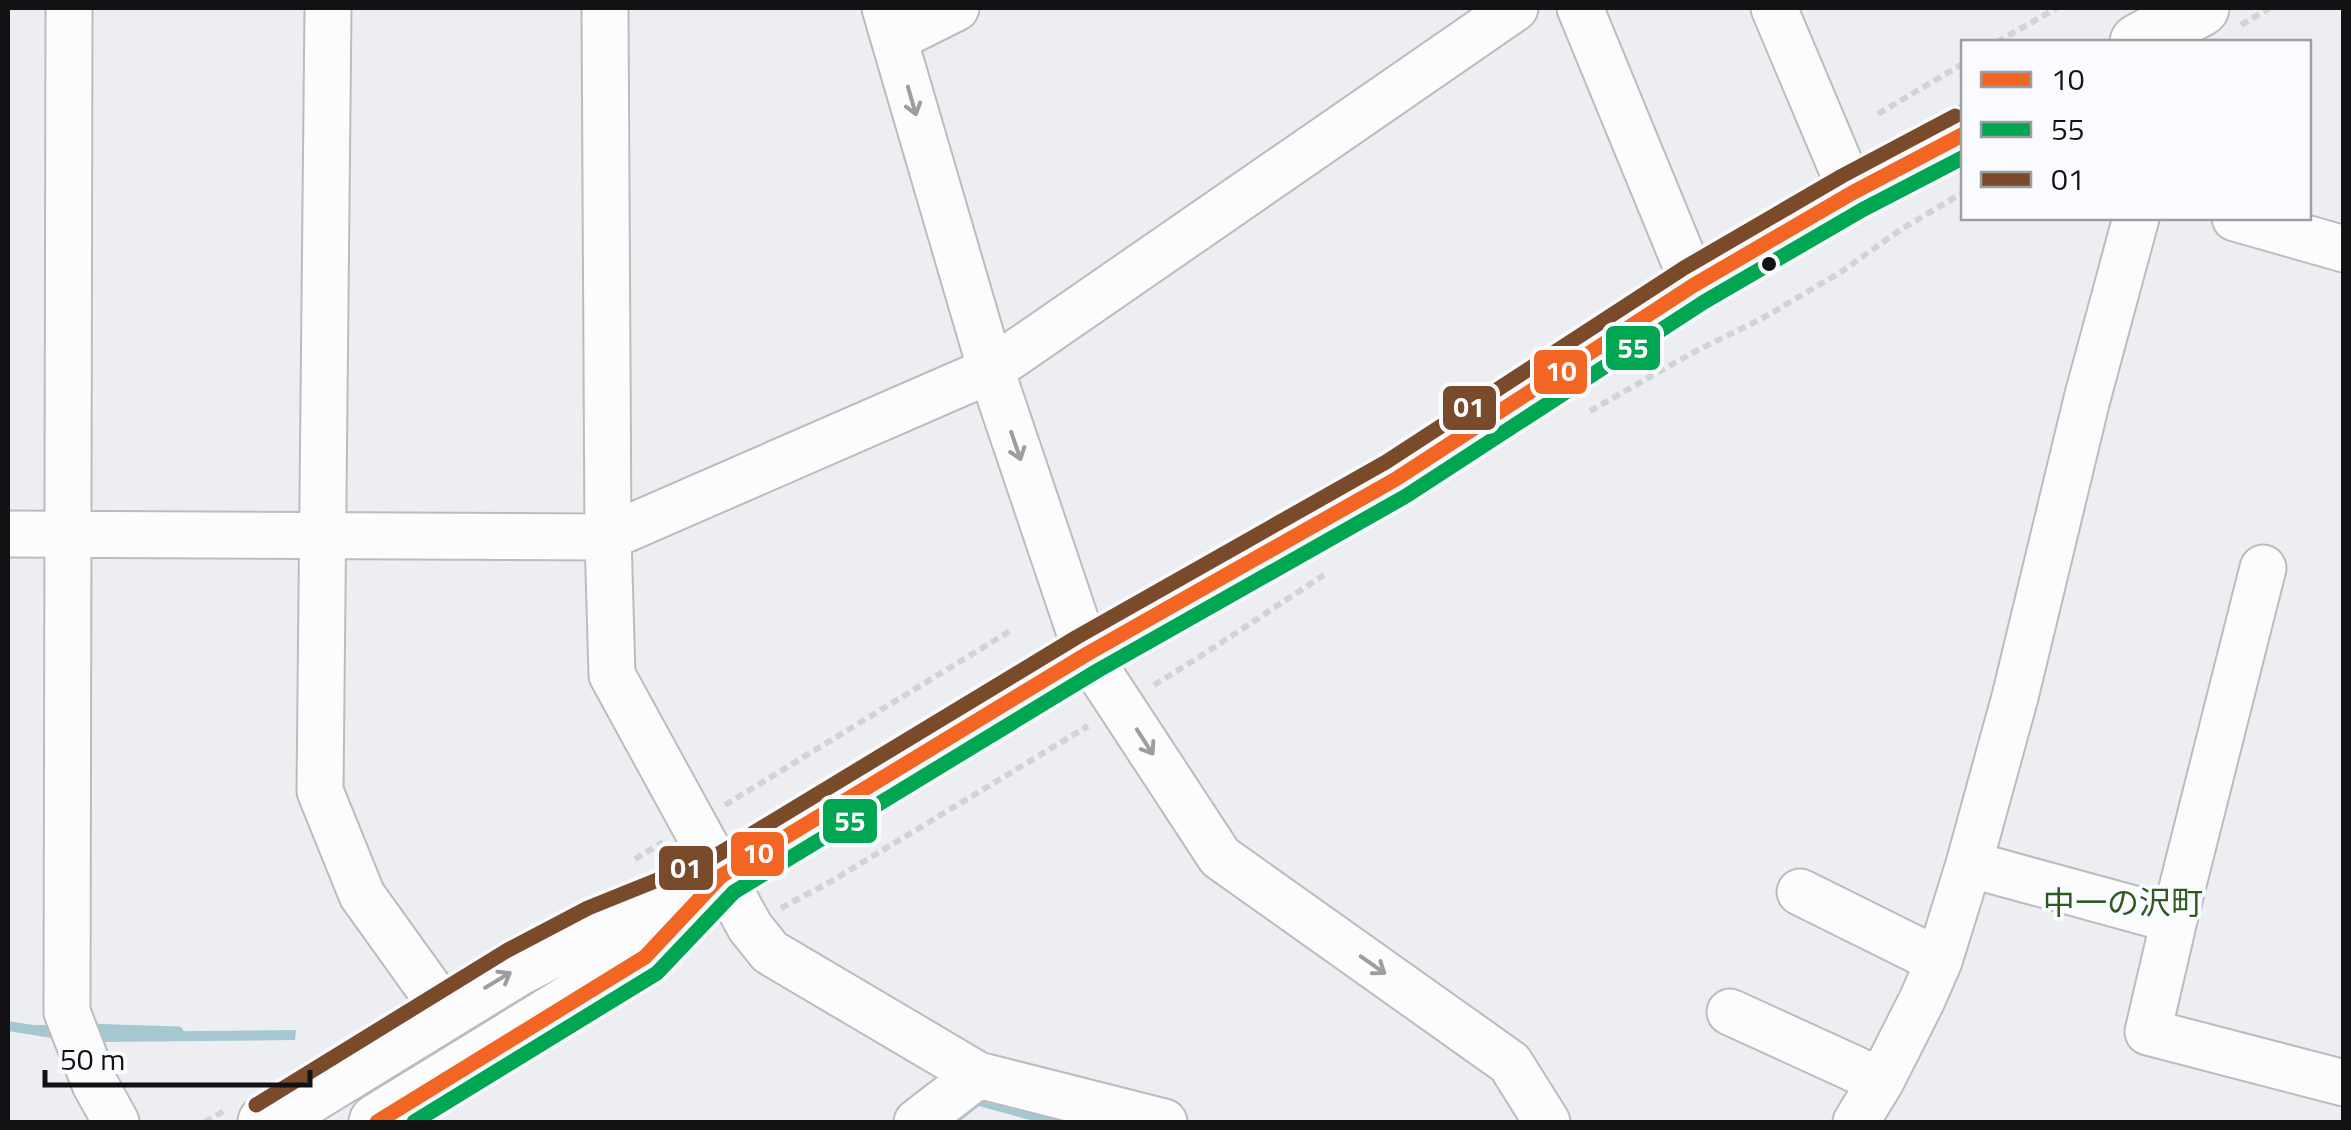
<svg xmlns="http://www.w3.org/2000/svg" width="2351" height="1130" font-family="'Titillium Web','Noto Sans JP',sans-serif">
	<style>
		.water { fill: #a4c7d2 }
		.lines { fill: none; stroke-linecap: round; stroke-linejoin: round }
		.stream { stroke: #a4c7d2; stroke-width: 11 }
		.minor-casing { stroke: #bcbcbf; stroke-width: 49 }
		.major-casing { stroke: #bcbcbf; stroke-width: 59 }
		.path { stroke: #d3d3d3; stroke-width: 6; stroke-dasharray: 8 5; stroke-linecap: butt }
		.minor { stroke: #fcfcfd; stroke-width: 45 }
		.major { stroke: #fcfcfd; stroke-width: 55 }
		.bus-1-casing { stroke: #f9fbff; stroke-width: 22 }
		.bus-2-casing { stroke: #f9fbff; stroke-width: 22 }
		.bus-3-casing { stroke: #f9fbff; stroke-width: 22 }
		.bus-1 { stroke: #f26522; stroke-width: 15 }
		.bus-2 { stroke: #00a651; stroke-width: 15 }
		.bus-3 { stroke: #7a4b2a; stroke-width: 15 }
		.oneway { stroke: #9e9ea0 }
		.bus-dot { fill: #121214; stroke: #f9fbff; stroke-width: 4 }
		.labels { text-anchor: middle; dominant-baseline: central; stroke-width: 8; stroke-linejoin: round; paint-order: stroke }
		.quarter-label { font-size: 32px; fill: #2f591e; stroke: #f9fbff }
		.line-badge { stroke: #f9fbff; stroke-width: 4 }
		.badge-label { font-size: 28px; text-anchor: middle; font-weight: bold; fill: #fff }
	</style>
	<rect width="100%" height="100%" fill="#edeef2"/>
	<path class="water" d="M8 1021 33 1025H60L70 1041 8 1031Z
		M296 1030 295 1040 99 1042 93 1032Z
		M977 1092 1088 1122H1037L979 1106 959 1122H940Z"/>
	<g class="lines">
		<path class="stream" d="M86 1029 178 1032"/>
		<g class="minor-casing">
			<path id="minor" d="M69 8 67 1012 95 1084 116 1122
				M328 8 320 791 362 895 446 1012
				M605 8 608 537 612 675 750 927 770 952 978 1075 1164 1122
				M885 8 991 370 1087 654 1220 857 1510 1063 1547 1122
				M1580 8 1694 285
				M1774 8 1852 193
				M894 39 956 8
				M2235 218 2344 249
				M8 534 608 537 991 370 1515 8
				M1969 864 2174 920 2148 1032 2344 1083
				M1800 892 1939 961
				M2174 920 2263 568
				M1730 1012 1881 1081
				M917 1122 978 1075
				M1856 1122 1881 1081 1922 1000 1939 961 1969 864 2015 697 2087 399 2136 218"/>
		</g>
		<g class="major-casing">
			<path id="major" d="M2138 42 2201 8
				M266 1122 517 968 596 927 721 876 1087 654 1396 479 1694 285 1852 193 1964 134
				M377 1122 645 957 709 889"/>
		</g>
		<path class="path" d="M2241 25 2270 8
			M1997 42 2057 8
			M1878 114 1964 63
			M1590 411 1694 352 1763 318 1841 272 1900 230 1964 192
			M1154 685C1212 650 1267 612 1324 575
			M725 805 1010 631
			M635 859 663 842
			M781 908 825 885 1088 726
			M205 1122 224 1111"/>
		<use href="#minor" class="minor"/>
		<use href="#major" class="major"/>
		<g class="bus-1-casing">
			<path id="bus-1" d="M377 1122 645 957 721 876 1087 654 1396 479 1694 285 1852 193 1964 134"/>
		</g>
		<g class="bus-2-casing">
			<path id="bus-2" d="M414 1122 657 973 734 892 1097 671 1406 496 1704 302 1862 210 1964 157"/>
		</g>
		<g class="bus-3-casing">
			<path id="bus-3" d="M256 1105 508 950 588 908 712 858 1077 637 1386 462 1684 268 1842 176 1955 116"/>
		</g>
		<use href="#bus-1" class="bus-1"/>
		<use href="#bus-2" class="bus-2"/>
		<use href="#bus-3" class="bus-3"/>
	</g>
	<defs><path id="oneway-shaft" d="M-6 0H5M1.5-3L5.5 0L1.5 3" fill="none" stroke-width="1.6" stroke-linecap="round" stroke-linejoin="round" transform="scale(2.5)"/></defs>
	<g class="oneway">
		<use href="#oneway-shaft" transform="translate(912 101) rotate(74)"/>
		<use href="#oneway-shaft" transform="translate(1016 446) rotate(71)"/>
		<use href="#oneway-shaft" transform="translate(1145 742) rotate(57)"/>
		<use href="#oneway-shaft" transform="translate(1373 965) rotate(35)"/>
		<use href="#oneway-shaft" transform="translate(498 980) rotate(-31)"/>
	</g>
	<circle class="bus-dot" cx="1769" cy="264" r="9"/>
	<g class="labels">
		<g class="quarter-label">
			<text x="2123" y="902">中一の沢町</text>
		</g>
	</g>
	<g class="line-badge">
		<rect x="1604" y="324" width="58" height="48" rx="10" fill="#00a651"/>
		<rect x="1532" y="348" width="57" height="48" rx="10" fill="#f26522"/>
		<rect x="1441" y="384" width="57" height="48" rx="10" fill="#7a4b2a"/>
		<rect x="821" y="797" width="58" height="48" rx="10" fill="#00a651"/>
		<rect x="729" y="830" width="57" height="48" rx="10" fill="#f26522"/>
		<rect x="657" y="844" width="58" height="48" rx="10" fill="#7a4b2a"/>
	</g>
	<g class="badge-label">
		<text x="1633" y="358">55</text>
		<text x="1561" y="381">10</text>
		<text x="1469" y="417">01</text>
		<text x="850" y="831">55</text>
		<text x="758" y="863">10</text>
		<text x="686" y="878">01</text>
	</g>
	<rect width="2351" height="1130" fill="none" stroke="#121214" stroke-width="20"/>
	<rect x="1961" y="40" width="350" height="180" fill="#f9fbff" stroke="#9d9ea1" stroke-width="2.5"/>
	<rect x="1981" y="72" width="50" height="15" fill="#f26522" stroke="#9d9ea1" stroke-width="2.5"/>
	<text x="2051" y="90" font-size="30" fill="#121214">10</text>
	<rect x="1981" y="122" width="50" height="15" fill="#00a651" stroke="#9d9ea1" stroke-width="2.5"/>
	<text x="2051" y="140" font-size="30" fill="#121214">55</text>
	<rect x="1981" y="172" width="50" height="15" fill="#7a4b2a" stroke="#9d9ea1" stroke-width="2.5"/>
	<text x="2051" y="190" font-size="30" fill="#121214">01</text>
	<path d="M45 1070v15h265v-15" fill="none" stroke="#121214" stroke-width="5"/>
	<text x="60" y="1070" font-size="30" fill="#121214" stroke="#f9fbff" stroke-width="8" paint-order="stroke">50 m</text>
</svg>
